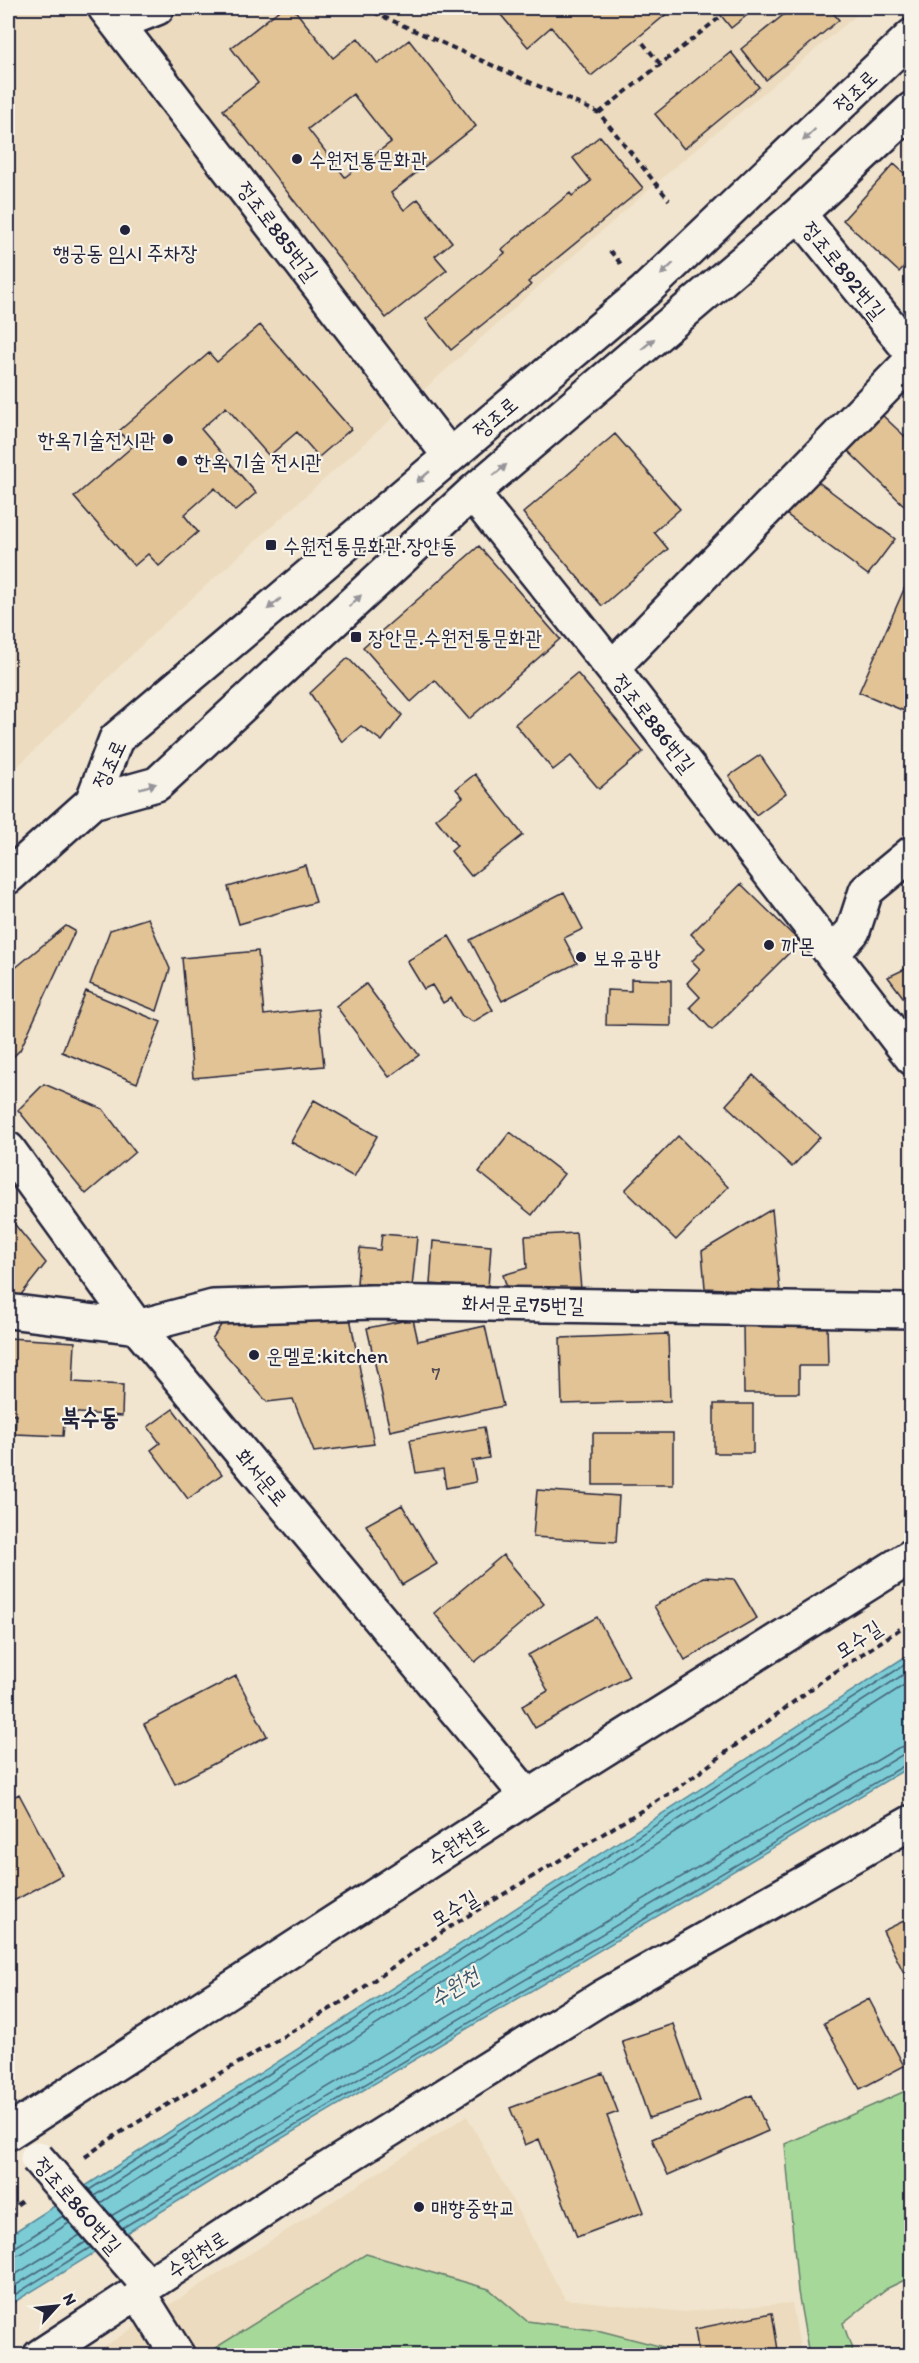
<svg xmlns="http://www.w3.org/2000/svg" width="919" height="2363" font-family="Itim,'Poor Story',sans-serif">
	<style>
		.built { fill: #ecdbbe }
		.green { fill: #a6d89a; stroke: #647d6a; stroke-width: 1.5 }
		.water { fill: #7cccd6; stroke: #588898; stroke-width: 1.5 }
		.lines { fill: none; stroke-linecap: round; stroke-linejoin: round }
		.shore { stroke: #466679; stroke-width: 1.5 }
		.building { fill: #e2c395; stroke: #22223b; stroke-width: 1.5; fill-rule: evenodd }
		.minor-casing { stroke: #22223b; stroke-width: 38 }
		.path { stroke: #22223b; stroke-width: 4; stroke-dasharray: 6 4.5; stroke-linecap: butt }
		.minor { stroke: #f7f3e8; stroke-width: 33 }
		.minor-bridge-casing { stroke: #22223b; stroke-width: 38; stroke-linecap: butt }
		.minor-bridge { stroke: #f7f3e8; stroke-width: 33 }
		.oneway { fill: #97959a }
		.poi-dot { fill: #22223b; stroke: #f7f3e8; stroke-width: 2 }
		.labels { text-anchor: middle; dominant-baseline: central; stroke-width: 4.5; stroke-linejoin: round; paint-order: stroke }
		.number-label { font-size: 18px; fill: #524a52 }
		.street-label { font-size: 21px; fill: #22223b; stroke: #f7f3e8 }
		.poi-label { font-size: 21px; fill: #22223b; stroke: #f7f3e8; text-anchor: start }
		.water-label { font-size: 22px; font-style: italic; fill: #3d556a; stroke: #f7f3e8 }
		.quarter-label { font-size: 24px; font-weight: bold; fill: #22223b; stroke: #f7f3e8 }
	</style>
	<rect width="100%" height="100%" fill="#f1e5cf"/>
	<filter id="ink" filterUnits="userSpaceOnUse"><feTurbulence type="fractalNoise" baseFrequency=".0167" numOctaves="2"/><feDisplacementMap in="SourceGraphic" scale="12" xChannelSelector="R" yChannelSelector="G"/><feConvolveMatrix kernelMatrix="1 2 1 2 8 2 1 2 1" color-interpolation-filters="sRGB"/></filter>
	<g filter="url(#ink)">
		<path class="built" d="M8 8H865L676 166 540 285 159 628 8 776Z
			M467 2116 565 2299 684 2312 792 2303 801 2355 89 2356Z"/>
		<path class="green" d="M911 2083V2277L886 2289 843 2323 854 2355H809L798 2292 785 2144 910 2089Z
			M366 2254 489 2289 527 2321 601 2331 667 2348V2355H204Z"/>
		<path class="water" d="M911 1653V1766L240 2163 8 2306V2236Z"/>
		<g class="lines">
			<path class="shore" d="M89 2190 912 1660
				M94 2196 912 1669
				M100 2203 912 1680
				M111 2216 898 1748 912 1744
				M117 2223 902 1755 912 1753
				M122 2228 912 1761
				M8 2248 17 2246 63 2216
				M8 2257 21 2254 69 2223
				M8 2279 80 2235
				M8 2290 86 2242
				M8 2299 91 2247"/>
		</g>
		<path class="building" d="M282 8H293L333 58 358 38 378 64 409 40 476 126 391 193 404 210 418 199 452 242 435 256 447 270 386 318 223 110 258 83 231 48ZM353 94 391 142 345 177 308 129Z
			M495 8H674L591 76 551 27 528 47Z
			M715 8H756L731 28Z
			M792 8H829L839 20 766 80 741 49Z
			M731 52 759 87 684 149 655 114Z
			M600 136 643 188 528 282 531 285 451 350 426 319 505 253 502 249 570 193 572 196 591 181 573 158Z
			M894 164 912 180V258L899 272 843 220Z
			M260 325 351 429 319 457 297 432 269 456 226 407 201 429 256 493 235 511 215 488 184 515 198 532 159 566 148 554 134 566 74 497 132 447 119 431 209 353 217 362Z
			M881 414 912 443V513L846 449Z
			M615 434 680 509 654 532 668 549 602 606 523 513Z
			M813 478 895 539 868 575 786 514Z
			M479 546 560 639 469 719 435 680 411 702 363 647Z
			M912 571V709L909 713 859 692Z
			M348 658 402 715 382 741 361 726 342 742 310 693Z
			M577 673 643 752 599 789 571 756 553 770 515 724Z
			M760 755 786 793 756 815 729 776Z
			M475 774 523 835 471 876 451 851 457 846 436 819 463 797 456 789Z
			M305 865 316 902 239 924 228 887Z
			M741 884 800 942 712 1030 690 1007 700 997 687 983 700 969 692 961 705 948 691 934Z
			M564 892 583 929 564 938 577 963 502 1001 470 940Z
			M148 918 170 969 157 1011 90 984 110 930Z
			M66 926 75 931 20 1050 8 1062V974Z
			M449 936 493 1010 473 1022 462 1016 451 998 443 1003 432 985 424 989 407 961Z
			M258 951 264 1015 318 1009 324 1066 193 1078 182 958Z
			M909 967 912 968V1009L888 977Z
			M631 979 671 980V1026L606 1025 607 990 631 991Z
			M366 984 419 1055 389 1077 336 1006Z
			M86 991 161 1022 137 1083 62 1052Z
			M753 1075 820 1137 792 1167 726 1105Z
			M44 1084 103 1109 135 1152 86 1194 18 1110Z
			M314 1100 377 1136 354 1177 291 1142Z
			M510 1132 564 1174 532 1215 479 1172Z
			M678 1136 728 1187 676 1240 625 1190Z
			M772 1209 780 1292 705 1288 702 1251Z
			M8 1216 46 1263 20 1296 8 1294Z
			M576 1233 581 1289 509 1294 503 1275 527 1268 525 1236Z
			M382 1234 417 1237 412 1288 357 1283 360 1248 380 1250Z
			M433 1241 491 1246 488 1288 430 1284Z
			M349 1312 374 1444 314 1452 293 1399 267 1402 212 1339 223 1322Z
			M413 1319 418 1341 485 1326 503 1406 390 1431 367 1328Z
			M827 1324 828 1366H799V1393H744L743 1325Z
			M668 1334 670 1401 562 1404 560 1338Z
			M8 1338 75 1342 73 1382 123 1385 122 1416 65 1412 63 1436 15 1434 16 1415 8 1414Z
			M714 1404H753V1453H714Z
			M173 1409 222 1474 188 1499 151 1450 160 1443 148 1427Z
			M484 1427 489 1458 472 1461 476 1482 446 1488 443 1469 416 1473 410 1440Z
			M593 1433H673V1485H593Z
			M537 1490 619 1496 616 1542 533 1537Z
			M402 1505 437 1564 402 1585 366 1525Z
			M503 1555 544 1604 475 1662 434 1613Z
			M703 1577 734 1579 757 1618 685 1660 654 1606Z
			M597 1617 629 1676 535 1728 522 1706 548 1691 528 1655Z
			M236 1676 267 1736 175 1784 144 1724Z
			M19 1794 62 1875 8 1904V1800Z
			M912 1917V1989L883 1931Z
			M869 1999 904 2066 860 2089 824 2023Z
			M673 2024 700 2101 649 2118 622 2041Z
			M603 2073 618 2112 607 2116 644 2212 577 2237 539 2139 525 2145 510 2108Z
			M752 2095 768 2131 668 2175 652 2139Z
			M772 2313 779 2356H699L695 2329Z"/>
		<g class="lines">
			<g class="minor-casing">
				<path id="minor" d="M105 8 449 455
					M119 23 157 8
					M799 214 912 353
					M472 493 612 668 912 1058
					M612 668 912 360
					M92 802 116 739 645 291 912 36
					M8 877 92 802 157 784 472 493 799 214 912 109
					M832 954 853 931 866 891 912 853
					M8 1149 137 1327 528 1797
					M8 1311 137 1327 213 1307 373 1302 912 1311
					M8 2133 528 1797 912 1556
					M138 2292 178 2356
					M40 2356 287 2194 604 1996 912 1822"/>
			</g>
			<path class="path" d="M364 8 599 113 669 200
				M643 43 661 65
				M599 113 719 18
				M610 251 621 264
				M85 2157 116 2135 347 1999 448 1928 677 1789 823 1680 912 1621
				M8 2211 25 2199"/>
			<use href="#minor" class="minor"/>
			<g class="minor-bridge-casing">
				<path id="minor-bridge" d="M37 2158 139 2275"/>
			</g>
			<use href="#minor-bridge" class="minor-bridge"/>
		</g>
		<defs><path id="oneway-solid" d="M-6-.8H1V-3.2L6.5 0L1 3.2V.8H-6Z" transform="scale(1.5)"/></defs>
		<g class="oneway">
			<use href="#oneway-solid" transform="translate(809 135) rotate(136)"/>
			<use href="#oneway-solid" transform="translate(667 269) rotate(137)"/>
			<use href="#oneway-solid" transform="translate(648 344) rotate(-40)"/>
			<use href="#oneway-solid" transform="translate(500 470) rotate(-40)"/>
			<use href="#oneway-solid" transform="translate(423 477) rotate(140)"/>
			<use href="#oneway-solid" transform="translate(355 601) rotate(-43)"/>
			<use href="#oneway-solid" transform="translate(274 604) rotate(140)"/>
			<use href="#oneway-solid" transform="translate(148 786) rotate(-17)"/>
		</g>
	</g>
	<g class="poi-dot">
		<circle cx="297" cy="159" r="6"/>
		<circle cx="125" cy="230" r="6"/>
		<circle cx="168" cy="439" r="6"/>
		<circle cx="182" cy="461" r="6"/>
		<rect x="265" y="539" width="12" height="12" rx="3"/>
		<rect x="350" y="631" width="12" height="12" rx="3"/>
		<circle cx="769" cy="945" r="6"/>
		<circle cx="581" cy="957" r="6"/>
		<circle cx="254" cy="1355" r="6"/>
		<circle cx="419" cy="2207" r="6"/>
	</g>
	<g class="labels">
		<g class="number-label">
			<text x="436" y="1374">7</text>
		</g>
		<g class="street-label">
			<text transform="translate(855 91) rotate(-44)">정조로</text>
			<text transform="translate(278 231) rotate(53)">정조로885번길</text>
			<text transform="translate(844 270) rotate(51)">정조로892번길</text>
			<text transform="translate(495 417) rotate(-40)">정조로</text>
			<text transform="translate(654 723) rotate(52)">정조로886번길</text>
			<text transform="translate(109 764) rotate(-65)">정조로</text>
			<text transform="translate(523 1304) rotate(1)">화서문로75번길</text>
			<text transform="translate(262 1477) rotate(50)">화서문로</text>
			<text transform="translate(858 1639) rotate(-34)">모수길</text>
			<text transform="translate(458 1842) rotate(-33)">수원천로</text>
			<text transform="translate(454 1908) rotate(-32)">모수길</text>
			<text transform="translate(78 2205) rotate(49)">정조로860번길</text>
			<text transform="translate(197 2254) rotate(-33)">수원천로</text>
		</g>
		<g class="poi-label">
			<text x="309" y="159">수원전통문화관</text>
			<text x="125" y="252" text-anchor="middle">행궁동 임시 주차장</text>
			<text x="156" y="439" text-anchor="end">한옥기술전시관</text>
			<text x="194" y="461">한옥 기술 전시관</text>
			<text x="283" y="545">수원전통문화관.장안동</text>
			<text x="368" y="637">장안문.수원전통문화관</text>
			<text x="781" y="945">까몬</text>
			<text x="593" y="957">보유공방</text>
			<text x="266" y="1355">운멜로:kitchen</text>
			<text x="431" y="2207">매향중학교</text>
		</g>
		<g class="water-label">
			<text transform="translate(454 1987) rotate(-32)">수원천</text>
		</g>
		<g class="quarter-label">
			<text x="90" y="1416">북수동</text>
		</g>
	</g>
	<rect width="919" height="2363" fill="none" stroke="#f7f3e8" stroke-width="30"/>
	<rect x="15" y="15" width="889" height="2333" fill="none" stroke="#22223b" stroke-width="2" filter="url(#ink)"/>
	<g transform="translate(57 2306) rotate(63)" stroke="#f7f3e8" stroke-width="4.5" paint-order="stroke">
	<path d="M0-4.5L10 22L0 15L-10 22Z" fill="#22223b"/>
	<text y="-9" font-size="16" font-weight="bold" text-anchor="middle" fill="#22223b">N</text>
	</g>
</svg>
